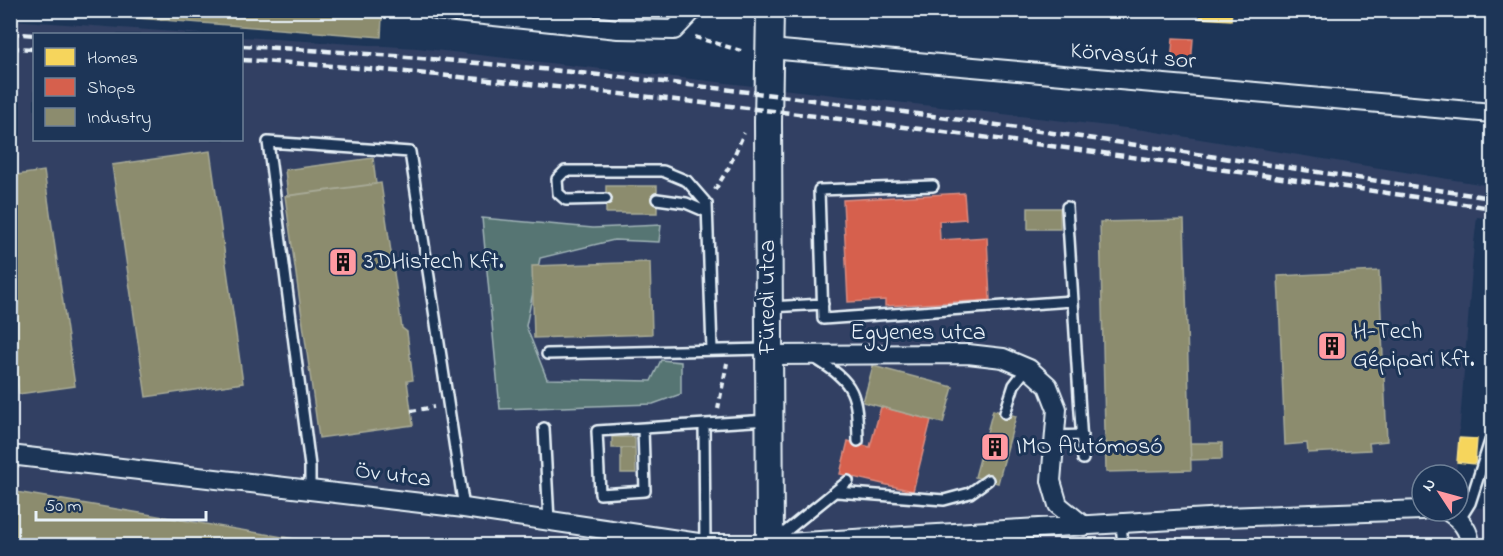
<svg xmlns="http://www.w3.org/2000/svg" width="1503" height="556" font-family="'Indie Flower',sans-serif">
	<style>
		.built { fill: #304164 }
		.green { fill: #577573; stroke: #a0b3b6; stroke-width: 1.5 }
		.homes { fill: #f6d55c; stroke: #f2dd8b; stroke-width: 1.5 }
		.shops { fill: #d6604d; stroke: #db8c80; stroke-width: 1.5 }
		.industry { fill: #8c8c6e; stroke: #a8aa97; stroke-width: 1.5 }
		.lines { fill: none; stroke-linecap: round; stroke-linejoin: round }
		.lane-casing { stroke: #e8f1f8; stroke-width: 14 }
		.street-casing { stroke: #e8f1f8; stroke-width: 22 }
		.secondary-casing { stroke: #e8f1f8; stroke-width: 30 }
		.path { stroke: #e8f1f8; stroke-width: 4; stroke-dasharray: 6 4.5; stroke-linecap: butt }
		.lane { stroke: #1d3557; stroke-width: 9 }
		.street { stroke: #1d3557; stroke-width: 18 }
		.secondary { stroke: #1d3557; stroke-width: 26 }
		.rail { stroke: #e8f1f8; stroke-width: 4.5; stroke-dasharray: 9 4.5; stroke-linecap: butt }
		.labels { text-anchor: middle; dominant-baseline: central; stroke-width: 6; stroke-linejoin: round; paint-order: stroke }
		.street-label { font-size: 24px; fill: #e8f1f8; stroke: #1d3557 }
		.poi-label { font-size: 24px; fill: #e8f1f8; stroke: #1d3557; text-anchor: start }
	</style>
	<rect width="100%" height="100%" fill="#1d3557"/>
	<filter id="ink" filterUnits="userSpaceOnUse"><feTurbulence type="fractalNoise" baseFrequency=".0167" numOctaves="2"/><feDisplacementMap in="SourceGraphic" scale="12" xChannelSelector="R" yChannelSelector="G"/><feConvolveMatrix kernelMatrix="1 2 1 2 8 2 1 2 1" color-interpolation-filters="sRGB"/></filter>
	<g filter="url(#ink)">
		<path class="built" d="M11 20 204 34H34V140H242V37L417 48 1144 130 1492 186V219L1477 217 1474 243 1456 475H1422V511L1492 507V545L11 546Z"/>
		<path class="green" d="M482 218 593 228 661 225 659 242 614 240 540 258 526 326 547 379 651 381 661 360 681 362V394L653 404 500 409Z"/>
		<path class="homes" d="M1200 10H1232L1231 20 1200 18Z
			M1459 438 1477 439 1475 464 1457 462Z"/>
		<path class="shops" d="M1173 38 1193 39 1191 65 1171 63Z
			M964 193 966 219 939 221 940 240 987 237 990 300 885 306V300L848 302 843 200Z
			M881 407 931 420 913 491 840 474 848 441 870 447Z"/>
		<path class="industry" d="M34 10H286L382 17 381 37Z
			M210 151 243 383 146 397 112 165Z
			M373 158 376 184 288 196 285 170Z
			M44 171 75 386 19 394 10 332V176Z
			M381 183 402 328 407 332 413 380 407 381 413 425 319 438 285 196Z
			M606 186H657V213H606Z
			M1028 208H1060V229H1028Z
			M1184 220 1191 470 1106 472 1100 222Z
			M650 262 652 334 534 338 532 266Z
			M1379 271 1387 441 1369 443 1370 450 1308 453 1307 443 1285 445 1278 276Z
			M873 366 953 387 943 423 863 402Z
			M993 410 1016 416 998 483 975 477Z
			M612 437H635V448H612Z
			M1190 443H1222V459L1191 460Z
			M621 448H635L636 473H621Z
			M10 491 330 545V546H10Z"/>
		<g class="lines">
			<g class="lane-casing">
				<path id="lane" d="M933 186 819 190 823 319 1072 301
					M606 199 566 200 558 193 557 179 565 171H663L687 181 707 204 712 350
					M657 199 686 203 707 212
					M1067 207 1083 459
					M770 307 823 304
					M547 354 766 349
					M814 358C856 383 857 394 858 441
					M1005 413 1014 385 1027 368
					M704 424 705 545
					M544 428 549 521
					M643 429 645 491 600 494 597 431 768 420
					M1054 436 1082 435
					M310 490V466L268 142 410 152 464 508
					M837 492 944 500 970 493 988 480
					M1460 519 1470 503 1492 435
					M1121 523 1123 546
					M999 531V546
					M774 541 848 481"/>
			</g>
			<g class="street-casing">
				<path id="street" d="M436 10 618 29 674 30 693 10
					M770 49 1492 113
					M768 355 968 354 1003 358 1029 369 1048 386 1057 409 1051 481 1058 505 1084 526
					M10 455 464 508 705 544H770L1225 517 1422 510
					M1447 511C1460 519 1470 529 1470 546"/>
			</g>
			<g class="secondary-casing">
				<path id="secondary" d="M770 10 768 122 770 546"/>
			</g>
			<path class="path" d="M695 37 745 52
				M715 190 729 167 744 133
				M718 409 727 363
				M411 411 434 407"/>
			<use href="#lane" class="lane"/>
			<use href="#street" class="street"/>
			<use href="#secondary" class="secondary"/>
			<path class="rail" d="M10 33 34 35
				M242 46C661 68 1077 137 1492 198
				M10 48 34 49
				M242 60C387 68 531 84 676 100 949 130 1221 169 1492 208"/>
		</g>
	</g>
	<defs>
		<g id="building-square" transform="scale(1.5)"><rect x="-9" y="-9" width="18" height="18" rx="4" fill="#ff9aa2" stroke="#1d3557"/><path d="M-4-6H4V6H1V3H-1V6H-4ZM-2.5-4.3h1.7v1.8h-1.7ZM.8-4.3h1.7v1.8H.8ZM-2.5-1h1.7V.8h-1.7ZM.8-1h1.7V.8H.8Z" fill="#111"/></g>
	</defs>
	<g fill-rule="evenodd">
		<use href="#building-square" x="343" y="262"/>
		<use href="#building-square" x="1332" y="346"/>
		<use href="#building-square" x="995" y="447"/>
	</g>
	<g class="labels">
		<g class="street-label">
			<text transform="translate(1133 57) rotate(5)">Körvasút sor</text>
			<text transform="translate(768 297) rotate(-90)">Füredi utca</text>
			<text x="918" y="333">Egyenes utca</text>
			<text transform="translate(393 476) rotate(7)">Öv utca</text>
		</g>
		<g class="poi-label">
			<text x="364" y="262">3DHistech Kft.</text>
			<text x="1353" y="332">H-Tech<tspan x="1353" dy="28">Gépipari Kft.</tspan></text>
			<text x="1016" y="447">IMO Autómosó</text>
		</g>
	</g>
	<rect width="1503" height="556" fill="none" stroke="#1d3557" stroke-width="36"/>
	<rect x="18" y="18" width="1467" height="520" fill="none" stroke="#e8f1f8" stroke-width="2" filter="url(#ink)"/>
	<rect x="33" y="33" width="210" height="108" fill="#1d3557" stroke="#6e8097" stroke-width="1.5"/>
	<rect x="45" y="48" width="30" height="18" fill="#f6d55c" stroke="#6e8097" stroke-width="1.5"/>
	<text x="87" y="63" font-size="18" fill="#e8f1f8">Homes</text>
	<rect x="45" y="78" width="30" height="18" fill="#d6604d" stroke="#6e8097" stroke-width="1.5"/>
	<text x="87" y="93" font-size="18" fill="#e8f1f8">Shops</text>
	<rect x="45" y="108" width="30" height="18" fill="#8c8c6e" stroke="#6e8097" stroke-width="1.5"/>
	<text x="87" y="123" font-size="18" fill="#e8f1f8">Industry</text>
	<g transform="translate(1440 493) rotate(306)"><circle r="28" fill="#1d3557" stroke="#6e8097" stroke-width="1.5"/>
	<path d="M0-4.5L10 22L0 15L-10 22Z" fill="#ff9aa2"/>
	<text y="-9" font-size="16" font-weight="bold" text-anchor="middle" fill="#e8f1f8">N</text>
	</g>
	<path d="M36 511v9h170v-9" fill="none" stroke="#e8f1f8" stroke-width="3"/>
	<text x="45" y="511" font-size="18" fill="#e8f1f8" stroke="#1d3557" stroke-width="4.5" paint-order="stroke">50 m</text>
</svg>
